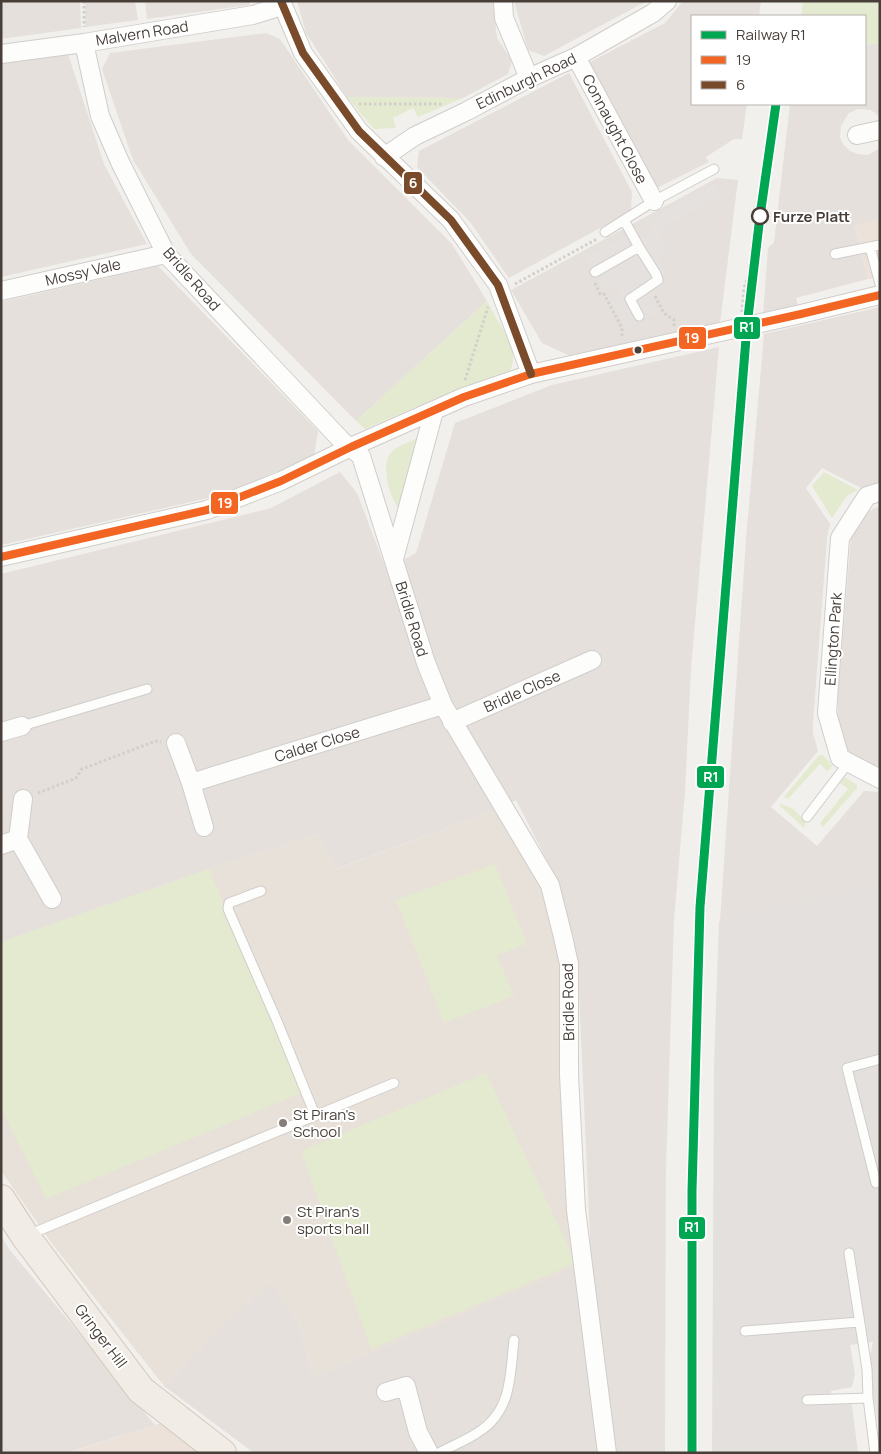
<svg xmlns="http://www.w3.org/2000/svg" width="881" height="1454" font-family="Manrope,sans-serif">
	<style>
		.residential { fill: #e5e0db }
		.commercial { fill: #ece2da }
		.industrial { fill: #e4e0dd }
		.education { fill: #e8e1d9 }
		.green { fill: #e4eacf }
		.parking { fill: #e4e1de }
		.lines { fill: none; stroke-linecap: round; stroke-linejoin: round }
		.lane-casing { stroke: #d0cdcb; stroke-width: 11 }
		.street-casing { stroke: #d0cdcb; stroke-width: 20 }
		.primary-casing { stroke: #d3c8bc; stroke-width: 30 }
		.path { stroke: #d2cfcb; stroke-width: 3; stroke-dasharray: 2.5 2.5; stroke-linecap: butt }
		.lane { stroke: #fdfdfc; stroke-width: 9 }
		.street { stroke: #fdfdfc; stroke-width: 18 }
		.primary { stroke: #f1ece5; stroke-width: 28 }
		.bus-1-casing { stroke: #fff; stroke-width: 11 }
		.bus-2-casing { stroke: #fff; stroke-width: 11 }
		.bus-1 { stroke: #f26522; stroke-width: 8 }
		.bus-2 { stroke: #7a4b2a; stroke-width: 8 }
		.rail-1-casing { stroke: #fff; stroke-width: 12 }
		.rail-1 { stroke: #00a651; stroke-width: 9 }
		.stop-dot { fill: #fff; stroke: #483f39; stroke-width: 2.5 }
		.bus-dot { fill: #483f39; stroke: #fff; stroke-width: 2 }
		.poi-dot { fill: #847d78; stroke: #fff; stroke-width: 2 }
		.labels { text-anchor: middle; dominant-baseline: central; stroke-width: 4; stroke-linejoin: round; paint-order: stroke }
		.street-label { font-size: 15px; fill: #483f39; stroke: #fff }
		.stop-label { font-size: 15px; font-weight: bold; fill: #483f39; stroke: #fff; text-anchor: start }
		.poi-label { font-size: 15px; fill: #483f39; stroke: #fff; text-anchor: start }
		.line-badge { stroke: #fff; stroke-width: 2 }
		.badge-label { font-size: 14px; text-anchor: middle; font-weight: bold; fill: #fff }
	</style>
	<rect width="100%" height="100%" fill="#f2f0ed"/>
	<path class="residential" d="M1 1H80L81 28 1 39Z
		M85 1H135L138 20 85 27Z
		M145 1H251L249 5 147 19Z
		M297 1H493L497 38 512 61 508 74 463 98 347 97 306 33Z
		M514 1H647L544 56 528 50Z
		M683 1H761L759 16H692V104H747L742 139H734L706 157 709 162 657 188 588 63 665 23Z
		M266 33 280 39 348 140 452 244 487 301 356 421 191 254 133 160 102 69 110 53Z
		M880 43V117L871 110 858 109 849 113 845 119 841 126 840 137 843 144 850 151 858 154 868 155 878 149 880 146V219L855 226 868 279 796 298 798 306 763 315 768 248 774 242 790 104H865V45Z
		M68 54 104 164 147 244 1 277V63Z
		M569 73 632 192 631 211 509 278 470 222 417 167 419 151Z
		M717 178 738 180 720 323 572 357 542 343 511 290Z
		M158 266 318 431 314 457 213 497 1 545V302Z
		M880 307V482L869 485 863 489 822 468 806 488 830 524 827 539 813 723V733L818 751 771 807 817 846 864 791 880 792V883L720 921 746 539 764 334Z
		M719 347 691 669 685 792 674 920 666 1167 665 1453H254L164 1386 270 1281 300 1325 313 1377 591 1260 578 969 558 882 516 800 497 810 335 869 319 834 209 869 1 942V574L271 508 340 472 357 493 386 569 416 553 455 423 552 385Z
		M880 507V769H876L853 757 844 748 838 721V695L851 537 856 525 862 517 874 508Z
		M1 1236 9 1249 155 1425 66 1453H1Z"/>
	<path class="commercial" d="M880 219V278L868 279 855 225Z
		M167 1421 209 1453H68Z"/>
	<path class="industrial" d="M880 883V1435L868 1366 873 1342 850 1345 855 1374 852 1387 831 1391 832 1401H841L852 1405 858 1453H712L714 1064 719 921Z"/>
	<path class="education" d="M497 810 544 888 563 965 578 1266 313 1377 300 1325 270 1282 164 1386 53 1245 1 1171V942L209 869 319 834 336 869Z"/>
	<path class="green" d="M803 1H880V43L865 45V16H801Z
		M347 97 463 98 418 117 413 108 393 118 396 128 374 129Z
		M487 301 513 348V363L509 373 418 406 365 429 356 421Z
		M425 437 399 509C389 496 383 473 388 457 392 447 416 438 425 437Z
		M824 472 858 490 847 496 832 518 812 486Z
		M819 755H823L832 765 831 768 827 771 820 764 788 799 784 797Z
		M845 777 857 785V788L823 827 820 823 848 789 840 783 842 778Z
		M781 804 792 808 806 821 804 828 779 805Z
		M495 864 527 944 497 955 514 996 444 1023 396 900Z
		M209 869 301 1093 46 1199 1 1108V942Z
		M486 1073 576 1263 371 1349 301 1151Z"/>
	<path class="parking" d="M716 183 720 195 660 231 668 251 658 258 665 272 663 287 650 294 659 312 626 328 611 300 620 295 616 285 605 291 584 257 624 237 629 244 651 234 649 221Z"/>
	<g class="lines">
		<g class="lane-casing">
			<path id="lane" d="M605 232 654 201 714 169
				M639 247 656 274 658 280 630 299 639 316
				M870 247 880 284
				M835 254 880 245
				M595 272 639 247 624 220
				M22 726 147 689
				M807 817 849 762
				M261 891 229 903 228 909 277 1021 315 1115
				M876 1183 847 1068 880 1059
				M28 1235 394 1083
				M849 1253 867 1369 868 1398
				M745 1331 859 1322
				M807 1400 868 1398 875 1453
				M439 1453C451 1446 465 1441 477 1433 512 1412 510 1376 514 1340"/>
		</g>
		<g class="street-casing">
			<path id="street" d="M281 1 303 53 359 131 451 220 498 285 531 374
				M503 1 504 18 529 78
				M84 43 100 116 120 162 166 254 342 441 361 456 426 663 443 705 550 885 563 937 569 964V1075L576 1210 607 1453
				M1 54 84 43 253 15 282 6
				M576 57 654 201
				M857 135 880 130
				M384 157 415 136 467 111 529 78 576 57 653 13 667 1
				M1 291 166 254
				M880 492 867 496 840 538 827 713 840 758 880 779
				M1 557 207 510 281 481 351 447 464 397 531 374 801 314 880 295
				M394 559 434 411
				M452 722 592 660
				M1 732 22 726
				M176 743 191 783 443 705
				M191 783 204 827
				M18 839 23 799
				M1 845 18 839 52 899
				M386 1392 406 1386 418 1432 429 1453"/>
		</g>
		<g class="primary-casing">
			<path id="primary" d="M1 1199 25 1236 141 1390 222 1453"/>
		</g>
		<path class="path" d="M84 1V27
			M359 104H443
			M595 283 600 294H604L622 328V337
			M515 284 597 239
			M655 296 664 313 674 320V327
			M742 312 744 288 749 274
			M465 380 488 307
			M38 793 76 778 82 769 156 741 161 742"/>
		<use href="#lane" class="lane"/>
		<use href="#street" class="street"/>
		<use href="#primary" class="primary"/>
		<g class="bus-1-casing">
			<path id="bus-1" d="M1 557 207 510 281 481 351 447 464 397 531 374 801 314 880 295"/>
		</g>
		<g class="bus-2-casing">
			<path id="bus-2" d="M281 1 303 53 359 131 451 220 498 285 531 374"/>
		</g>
		<use href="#bus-1" class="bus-1"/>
		<use href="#bus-2" class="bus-2"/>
		<g class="rail-1-casing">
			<path id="rail-1" d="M692 1453V1191L700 907 747 326 760 216 776 104"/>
		</g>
		<use href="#rail-1" class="rail-1"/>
	</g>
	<circle class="stop-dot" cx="760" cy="216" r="8"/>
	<circle class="bus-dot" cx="638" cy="350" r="4.5"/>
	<g class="poi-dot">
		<circle cx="283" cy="1123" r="5"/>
		<circle cx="287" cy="1220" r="5"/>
	</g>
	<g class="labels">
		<g class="street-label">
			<text transform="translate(142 33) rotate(-9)">Malvern Road</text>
			<text transform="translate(526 81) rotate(-26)">Edinburgh Road</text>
			<text transform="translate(615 129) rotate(62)">Connaught Close</text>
			<text transform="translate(83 272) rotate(-13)">Mossy Vale</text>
			<text transform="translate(192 279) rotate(49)">Bridle Road</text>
			<text transform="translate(412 619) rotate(73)">Bridle Road</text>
			<text transform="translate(833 639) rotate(-86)">Ellington Park</text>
			<text transform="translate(522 691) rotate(-24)">Bridle Close</text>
			<text transform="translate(317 744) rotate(-17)">Calder Close</text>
			<text transform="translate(568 1002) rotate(-91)">Bridle Road</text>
			<text transform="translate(101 1336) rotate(53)">Gringer Hill</text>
		</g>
		<g class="stop-label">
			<text x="773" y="216">Furze Platt</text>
		</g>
		<g class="poi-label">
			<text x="293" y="1114">St Piran's<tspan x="293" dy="17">School</tspan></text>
			<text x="297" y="1211">St Piran's<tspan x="297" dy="17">sports hall</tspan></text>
		</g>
	</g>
	<g class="line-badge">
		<rect x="403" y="171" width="20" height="24" rx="5" fill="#7a4b2a"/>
		<rect x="733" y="316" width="28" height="24" rx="5" fill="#00a651"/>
		<rect x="678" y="326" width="29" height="24" rx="5" fill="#f26522"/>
		<rect x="210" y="491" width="29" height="24" rx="5" fill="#f26522"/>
		<rect x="696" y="765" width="29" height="24" rx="5" fill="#00a651"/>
		<rect x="678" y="1216" width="28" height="24" rx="5" fill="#00a651"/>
	</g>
	<g class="badge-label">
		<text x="413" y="188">6</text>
		<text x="747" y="332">R1</text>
		<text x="692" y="343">19</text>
		<text x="225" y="508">19</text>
		<text x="711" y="782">R1</text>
		<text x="692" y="1232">R1</text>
	</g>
	<rect width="881" height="1454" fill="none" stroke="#483f39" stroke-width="5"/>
	<rect x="691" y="15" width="175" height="90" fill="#ffffff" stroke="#b6b2b0"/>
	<rect x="701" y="31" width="25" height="8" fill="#00a651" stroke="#b6b2b0"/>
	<text x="736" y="40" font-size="15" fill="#483f39">Railway R1</text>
	<rect x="701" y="56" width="25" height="8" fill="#f26522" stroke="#b6b2b0"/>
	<text x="736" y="65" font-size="15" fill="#483f39">19</text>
	<rect x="701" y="81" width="25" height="8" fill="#7a4b2a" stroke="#b6b2b0"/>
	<text x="736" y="90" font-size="15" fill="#483f39">6</text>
</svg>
